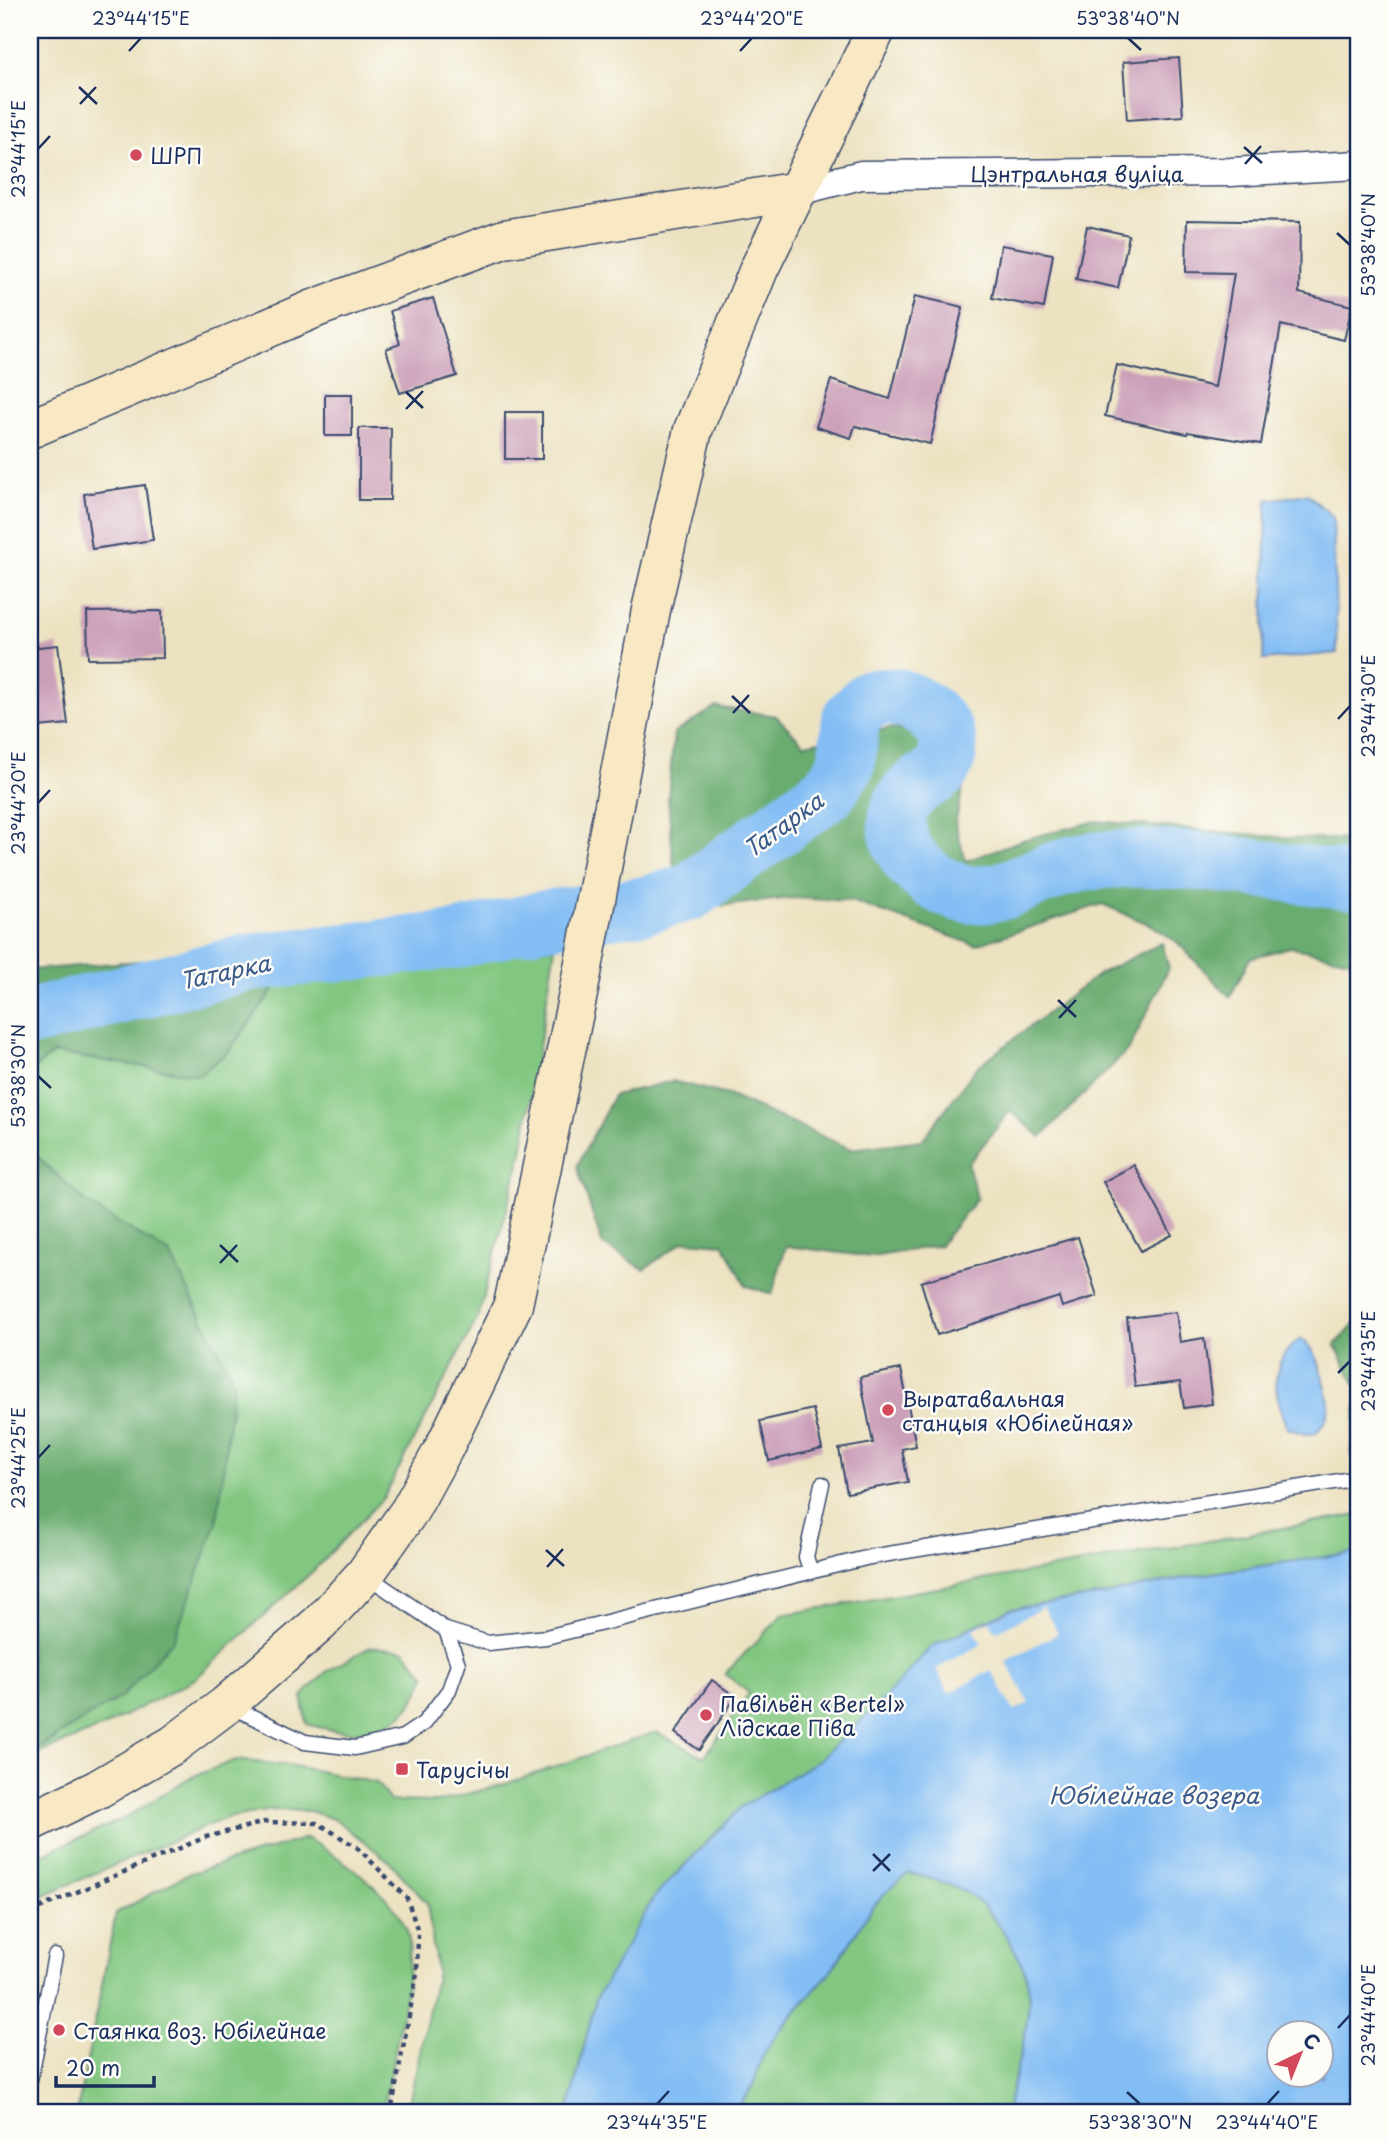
<svg xmlns="http://www.w3.org/2000/svg" width="1388" height="2142" font-family="'Playpen Sans',sans-serif">
	<style>
		.green { fill: #82c781; stroke: #4e7b70; stroke-width: 2 }
		.forest { fill: #69ac6f; stroke: #426e66; stroke-width: 2 }
		.water { fill: #82bdf4; stroke: #4e76a9; stroke-width: 2; fill-rule: evenodd }
		.pier { fill: #ece2c1 }
		.lines { fill: none; stroke-linecap: round; stroke-linejoin: round }
		.river { stroke: #82bdf4; stroke-width: 58 }
		.building { fill: #ca9fb8 }
		.lane-casing { stroke: #3a4a6d; stroke-width: 17 }
		.street-casing { stroke: #3a4a6d; stroke-width: 31 }
		.secondary-casing { stroke: #3a4a6d; stroke-width: 41 }
		.path { stroke: #3a4a6d; stroke-width: 4.5; stroke-dasharray: 5 5; stroke-linecap: butt }
		.lane { stroke: #fff; stroke-width: 14 }
		.street { stroke: #fff; stroke-width: 28 }
		.secondary { stroke: #f8e8c3; stroke-width: 38 }
		.ticks { fill: none; stroke: #1b2f5e; stroke-width: 2.5 }
		.poi-dot { fill: #d1495b; stroke: #fdfcf7; stroke-width: 2.5 }
		.labels { text-anchor: middle; dominant-baseline: central; stroke-width: 5; stroke-linejoin: round; paint-order: stroke }
		.poi-label { font-size: 21px; fill: #1b2f5e; stroke: #fdfcf7; text-anchor: start }
		.street-label { font-size: 21px; fill: #1b2f5e; stroke: #fdfcf7 }
		.water-label { font-size: 23px; font-style: italic; fill: #3a5a8b; stroke: #fdfcf7 }
		.neatline { fill: none; stroke: #1b2f5e; stroke-width: 2.5 }
		.ticks-label { font-size: 18px; text-anchor: middle; fill: #1b2f5e }
	</style>
	<rect width="100%" height="100%" fill="#fdfcf7"/>
	<filter id="ink" filterUnits="userSpaceOnUse"><feTurbulence type="fractalNoise" baseFrequency=".0143" numOctaves="2"/><feDisplacementMap in="SourceGraphic" scale="14" xChannelSelector="R" yChannelSelector="G"/><feConvolveMatrix kernelMatrix="1 2 1 2 8 2 1 2 1" color-interpolation-filters="sRGB"/></filter>
	<filter id="wash" filterUnits="userSpaceOnUse"><feTurbulence type="fractalNoise" baseFrequency=".00686" numOctaves="4" result="noise"/><feDisplacementMap in="SourceGraphic" scale="28" xChannelSelector="R" yChannelSelector="G"/><feGaussianBlur stdDeviation="1.57" result="paint"/><feColorMatrix in="noise" values="0 0 0 0 0 0 0 0 0 0 0 0 0 0 0 0 0 1.4 0 .05"/><feComposite in="paint" operator="in"/></filter>
	<g filter="url(#wash)">
		<rect width="100%" height="100%" fill="#ece2c1"/>
		<path class="green" d="M555 947 522 1152 478 1317 384 1497 314 1570 195 1679 103 1727 30 1757V1753L55 1740 170 1254 87 1204 30 1150V1072L53 1053 199 1075 228 1052 280 981Z
			M1358 1515V1552L1199 1575 1103 1595 1011 1609 932 1646 881 1702 819 1760 740 1808 596 1999 568 2112H407L437 1972 427 1903 389 1861 336 1820 310 1811 272 1810 226 1818 30 1901V1860L127 1817 189 1778 236 1760 294 1766 377 1783 390 1801 437 1802 502 1785 656 1732 704 1757 749 1693 725 1674 782 1615Z
			M370 1647 404 1650 426 1676C421 1686 417 1698 410 1706 385 1739 343 1735 307 1724L302 1696 327 1671Z
			M306 1838C341 1858 392 1891 407 1931 418 1959 389 2078 382 2112H77L116 1913 188 1874Z
			M908 1873C931 1878 955 1884 974 1898 998 1916 1029 1965 1029 1995 1029 2034 1014 2075 1006 2112H740L741 2102C760 2082 754 2069 766 2050 783 2023 808 1999 828 1974 858 1936 867 1902 908 1873Z"/>
		<path class="forest" d="M716 707 776 716 804 744 891 728 973 744 955 824 966 861 1022 840 1096 821 1289 838 1358 840V962L1290 947 1250 958 1230 997 1177 942 1153 926 1102 904 975 945 851 901 791 898 721 906 674 869 668 798 674 733Z
			M310 940 228 1052 199 1075 53 1053 30 1072V970L189 957Z
			M1162 943 1169 968 1129 1049 1041 1137 1010 1111 968 1164 977 1198 940 1245 872 1257 786 1246 772 1294 746 1286 724 1244 684 1241 644 1269 602 1244 577 1166 614 1095 672 1081 728 1095 851 1149 922 1140 977 1067 1100 973Z
			M30 1150 88 1204 170 1254 234 1381 217 1522 174 1639 122 1696 30 1753Z
			M1358 1321V1389L1335 1345Z
			M1358 1399V1454L1351 1455Z"/>
		<path class="water" d="M1307 494 1333 517 1337 653 1263 660 1267 500Z
			M1301 1339C1314 1349 1317 1356 1321 1371 1328 1396 1337 1411 1316 1433L1305 1434 1287 1428C1274 1396 1267 1360 1301 1339Z
			M1358 1552V2112H1006C1014 2075 1029 2034 1029 1995 1029 1965 998 1917 974 1898 955 1884 931 1878 909 1873 867 1902 858 1936 828 1974 808 1999 783 2022 766 2050 754 2069 760 2082 741 2102L740 2112H568L596 1999 654 1897 740 1808 819 1760 881 1702 932 1646 1011 1609 1103 1595 1199 1575ZM1280 2034H1322V2076H1280Z"/>
		<path class="pier" d="M1043 1607 1058 1633 1006 1661 1029 1703 1014 1711 991 1670 949 1693 936 1669 982 1644 974 1629 989 1621 996 1632Z"/>
		<g class="lines">
			<path class="river" d="M30 1018 246 963 454 940 546 919 645 905 690 892 829 791 846 765 851 718 870 698C878 698 888 695 896 697 927 705 963 733 942 768 938 777 924 780 917 786 884 813 896 851 926 875 988 924 1029 867 1094 861 1183 851 1271 874 1358 881"/>
		</g>
		<g id="blocks">
			<path class="building" d="M1179 58 1183 116 1127 120 1123 62Z
				M1187 220 1300 222 1299 293 1352 306 1344 340 1281 325 1261 444 1188 432 1187 434 1105 416 1117 365 1215 387 1234 273 1186 272Z
				M1087 226 1129 235 1118 288 1076 279Z
				M1001 245 1053 254 1044 308 992 298Z
				M915 296 963 307 930 444 855 426 851 438 816 427 831 380 890 399Z
				M433 298 457 376 400 393 386 349 400 344 390 311Z
				M325 394H352V436H325Z
				M505 412H542V459H505Z
				M359 428H391L390 500H359Z
				M145 485 153 540 92 549 84 494Z
				M162 611 163 658 88 659 87 612Z
				M58 645 68 724 38 727 30 648Z
				M1134 1165 1172 1235 1141 1251 1103 1182Z
				M1078 1237 1097 1296 1062 1307 1059 1297 937 1335 921 1282Z
				M1176 1312 1180 1342 1204 1338 1212 1404 1184 1408 1180 1382 1135 1387 1127 1318Z
				M901 1369 916 1446 902 1449 908 1482 847 1493 839 1449 873 1443 860 1377Z
				M813 1409 822 1449 769 1461 760 1421Z
				M712 1680 736 1697 699 1750 675 1733Z"/>
		</g>
	</g>
	<g filter="url(#ink)">
		<use href="#blocks" fill-opacity="0" stroke="#3a4a6d" stroke-width="2"/>
		<g class="lines">
			<g class="lane-casing">
				<path id="lane" d="M811 1572 806 1557 822 1484
					M366 1575 446 1630 488 1643 546 1637 870 1557 1358 1478
					M228 1705 305 1742 355 1748 403 1737 424 1723 449 1690 458 1664 446 1630
					M30 2080 55 1956"/>
			</g>
			<g class="street-casing">
				<path id="street" d="M798 191 861 175 1231 172 1358 165"/>
			</g>
			<g class="secondary-casing">
				<path id="secondary" d="M30 429 316 308 504 239 798 191
					M30 1822 98 1789 173 1745 226 1705 320 1623 365 1574 410 1510 444 1448 513 1305 579 989 651 610 693 430 759 269 876 30"/>
			</g>
			<path class="path" d="M30 1912 206 1837 265 1822 318 1823 358 1848 407 1898 418 1932 417 1973 391 2112"/>
			<use href="#lane" class="lane"/>
			<use href="#street" class="street"/>
			<use href="#secondary" class="secondary"/>
		</g>
	</g>
	<path class="ticks" d="M1128 38 1141 50M129 51 141 38M740 51 752 38M79 87 97 104M80 104 96 87M1244 147 1262 163M38 149 50 136M1245 164 1261 146M1337 233 1350 245M406 392 423 408M406 409 423 391M732 696 750 713M733 713 749 695M1338 719 1350 706M38 803 50 790M1058 1000 1076 1017M1059 1018 1076 1000M38 1076 51 1088M220 1245 238 1262M220 1263 237 1245M1338 1373 1350 1361M38 1458 50 1445M546 1550 564 1566M547 1567 563 1549M873 1854 890 1871M873 1871 890 1854M1338 2028 1350 2015M1127 2092 1140 2104M657 2104 669 2091M1267 2104 1279 2091"/>
	<g class="poi-dot">
		<circle cx="136" cy="155" r="7"/>
		<circle cx="888" cy="1410" r="7"/>
		<circle cx="706" cy="1715" r="7"/>
		<rect x="395" y="1762" width="14" height="14" rx="3.5"/>
		<circle cx="59" cy="2030" r="7"/>
	</g>
	<g class="labels">
		<g class="poi-label">
			<text x="150" y="155">ШРП</text>
			<text x="902" y="1398">Выратавальная<tspan x="902" dy="24">станцыя «Юбілейная»</tspan></text>
			<text x="720" y="1703">Павільён «Bertel»<tspan x="720" dy="24">Лідскае Піва</tspan></text>
			<text x="416" y="1769">Тарусічы</text>
			<text x="73" y="2030">Стаянка воз. Юбілейнае</text>
		</g>
		<g class="street-label">
			<text x="1077" y="173">Цэнтральная вуліца</text>
		</g>
		<g class="water-label">
			<text transform="translate(783 824) rotate(-36)">Татарка</text>
			<text transform="translate(225 971) rotate(-12)">Татарка</text>
			<text x="1154" y="1794">Юбілейнае возера</text>
		</g>
	</g>
	<rect width="1388" height="2142" fill="none" stroke="#fdfcf7" stroke-width="77"/>
	<g transform="translate(1300 2054) rotate(43)"><circle r="33" fill="#fdfcf7" stroke="#a3aaba" stroke-width="2"/>
	<path d="M0-5L12 26L0 18L-12 26Z" fill="#d1495b"/>
	<text y="-10" font-size="19" font-weight="bold" text-anchor="middle" fill="#1b2f5e">С</text>
	</g>
	<path d="M56 2076v10h98v-10" fill="none" stroke="#1b2f5e" stroke-width="3.5"/>
	<text x="66" y="2076" font-size="21" fill="#1b2f5e" stroke="#fdfcf7" stroke-width="5" paint-order="stroke">20 m</text>
	<rect x="38" y="38" width="1312" height="2066" class="neatline"/>
	<g class="ticks-label">
		<text x="141" y="25">23°44'15"E</text>
		<text x="752" y="25">23°44'20"E</text>
		<text x="1128" y="25">53°38'40"N</text>
		<text transform="translate(19 149) rotate(-90)" y="6">23°44'15"E</text>
		<text transform="translate(1369 245) rotate(-90)" y="6">53°38'40"N</text>
		<text transform="translate(1369 706) rotate(-90)" y="6">23°44'30"E</text>
		<text transform="translate(19 803) rotate(-90)" y="6">23°44'20"E</text>
		<text transform="translate(19 1076) rotate(-90)" y="6">53°38'30"N</text>
		<text transform="translate(1369 1361) rotate(-90)" y="6">23°44'35"E</text>
		<text transform="translate(19 1458) rotate(-90)" y="6">23°44'25"E</text>
		<text transform="translate(1369 2015) rotate(-90)" y="6">23°44'40"E</text>
		<text x="657" y="2129">23°44'35"E</text>
		<text x="1140" y="2129">53°38'30"N</text>
		<text x="1267" y="2129">23°44'40"E</text>
	</g>
</svg>
